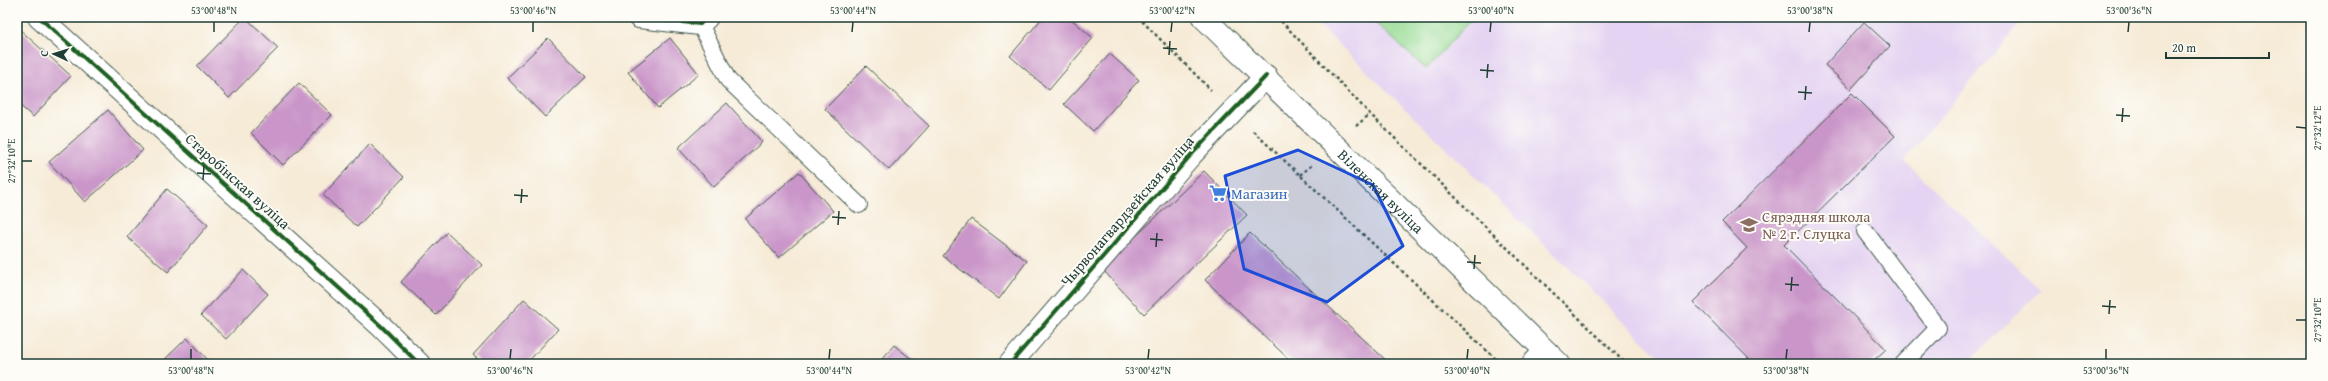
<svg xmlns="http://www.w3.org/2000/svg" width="2328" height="381" font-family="'Gentium Book Plus',serif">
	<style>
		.built { fill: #e4d3f2 }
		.pitch { fill: #96db94; stroke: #5a8c64 }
		.building { fill: #ca96c9 }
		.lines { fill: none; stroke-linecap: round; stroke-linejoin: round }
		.lane-casing { stroke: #3f574c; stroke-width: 18 }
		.street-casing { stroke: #3f574c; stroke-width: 24 }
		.secondary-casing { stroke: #3f574c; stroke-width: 24 }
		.path { stroke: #3f574c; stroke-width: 2.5; stroke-dasharray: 3 3; stroke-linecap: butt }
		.lane { stroke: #fff; stroke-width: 16 }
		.street { stroke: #fff; stroke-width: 22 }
		.secondary { stroke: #fff; stroke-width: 22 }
		.cycleway-casing { stroke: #fdfcf7; stroke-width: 6 }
		.cycleway { stroke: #1b5e20; stroke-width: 4 }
		.marked { fill: #1d4ed8; fill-opacity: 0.2; stroke: #1d4ed8; stroke-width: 3; stroke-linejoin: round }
		.ticks { fill: none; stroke: #1f3d34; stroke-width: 1.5 }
		.labels { text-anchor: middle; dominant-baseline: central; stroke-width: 4; stroke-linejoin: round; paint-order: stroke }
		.street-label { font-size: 15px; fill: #1f3d34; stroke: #fdfcf7 }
		.shop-label { font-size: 15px; fill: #366cbe; stroke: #fdfcf7; text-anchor: start }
		.education-label { font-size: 15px; fill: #785e54; stroke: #fdfcf7; text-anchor: start }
		.neatline { fill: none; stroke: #1f3d34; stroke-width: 1.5 }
		.ticks-label { font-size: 10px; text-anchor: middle; fill: #1f3d34 }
	</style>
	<rect width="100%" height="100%" fill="#fdfcf7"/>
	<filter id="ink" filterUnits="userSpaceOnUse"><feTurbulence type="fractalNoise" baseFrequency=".025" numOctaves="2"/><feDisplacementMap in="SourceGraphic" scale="8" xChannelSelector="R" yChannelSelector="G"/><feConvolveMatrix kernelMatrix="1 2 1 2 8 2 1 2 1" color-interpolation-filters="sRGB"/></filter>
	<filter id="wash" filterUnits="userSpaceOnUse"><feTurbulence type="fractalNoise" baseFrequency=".012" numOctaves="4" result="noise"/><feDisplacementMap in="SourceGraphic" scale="16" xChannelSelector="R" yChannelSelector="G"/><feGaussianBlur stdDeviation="0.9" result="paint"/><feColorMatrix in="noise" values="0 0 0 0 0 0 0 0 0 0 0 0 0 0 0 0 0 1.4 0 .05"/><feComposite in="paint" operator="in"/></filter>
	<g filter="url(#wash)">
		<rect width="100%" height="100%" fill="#f6ebd7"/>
		<path class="built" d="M1311 17H2026L1904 160 2041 290 1966 364H1667Z"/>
		<path class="pitch" d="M1369 17H1474L1426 69Z"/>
		<g id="blocks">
			<path class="building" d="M245 17 278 48 229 98 197 66Z
				M1043 17H1069L1093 38 1049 90 1010 56Z
				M1864 22 1890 46 1851 89 1825 65Z
				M17 27 71 76 33 117 17 103Z
				M548 38 586 77 545 117 507 78Z
				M670 38 699 74 658 108 628 72Z
				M1110 54 1139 80 1093 131 1064 104Z
				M866 66 929 126 889 170 825 109Z
				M299 83 332 115 283 165 251 133Z
				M1852 93 1895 136 1784 245 1886 349 1870 364H1754L1693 302 1747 248 1722 222Z
				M727 103 762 142 714 187 678 148Z
				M108 110 143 150 85 202 49 162Z
				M370 144 404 177 357 227 323 195Z
				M1204 171 1247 215 1144 314 1102 269Z
				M799 172 833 211 779 258 745 219Z
				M167 189 208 225 168 272 127 237Z
				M971 219 1027 261 999 299 943 256Z
				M447 232 482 265 436 315 401 282Z
				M1250 233 1390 364H1294L1205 280Z
				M243 270 268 294 226 339 201 315Z
				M524 299 558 329 526 364H483L473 355Z
				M187 338 212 364H160Z
				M894 345 918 364H878Z"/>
		</g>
	</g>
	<g filter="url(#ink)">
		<use href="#blocks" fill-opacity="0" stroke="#3f574c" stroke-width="1"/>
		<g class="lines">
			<g class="lane-casing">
				<path id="lane" d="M700 24 728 80 859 205
					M1865 231 1938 328 1903 364"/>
			</g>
			<g class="street-casing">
				<path id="street" d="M39 17 381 326 419 364
					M639 17 700 24 707 17
					M1010 364 1190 156 1266 76
					M1533 364 1545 351"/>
			</g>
			<g class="secondary-casing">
				<g id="secondary">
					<path id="s1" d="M1203 17 1559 364"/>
				</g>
			</g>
			<path class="path" d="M1138 17 1211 90
				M1277 17 1370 114 1626 364
				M1356 126 1370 114
				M1253 131 1501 364
				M1300 175 1312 165"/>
			<use href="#lane" class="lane"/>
			<use href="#street" class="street"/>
			<use href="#secondary" class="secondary"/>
			<g class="cycleway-casing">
				<path id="cycleway" d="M39 17 381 326 419 364
					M639 17 700 24 707 17
					M1010 364 1190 156 1266 76"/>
			</g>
			<use href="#cycleway" class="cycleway"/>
		</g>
	</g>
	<path class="marked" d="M1298 150 1373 185 1403 246 1327 302 1244 269 1225 176Z"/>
	<path class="ticks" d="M214 32V22M533 32V22M852 32 853 22M1171 32 1172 22M1490 32 1491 22M1809 32 1810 22M2128 32 2129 22M1163 48 1177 49M1169 55 1170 41M1480 70 1494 71M1487 78 1488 64M1798 92 1812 93M1805 100 1806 86M2116 115 2130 116M2122 122 2123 108M2296 127 2306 128M22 161H32M197 173 211 174M203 180 204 166M514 195 528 196M521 203 522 189M832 217 846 218M838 225 839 211M1150 239 1163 240M1156 247 1157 233M1467 262 1481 263M1474 269 1475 255M1785 284 1799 285M1791 291 1792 277M2102 306 2116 307M2109 314 2110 300M2296 320H2306M191 359V349M510 359 511 349M829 359 830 349M1148 359 1149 349M1467 359 1468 349M1786 359 1787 349M2106 359V349"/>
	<defs>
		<g id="supermarket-bare" transform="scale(1.38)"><path d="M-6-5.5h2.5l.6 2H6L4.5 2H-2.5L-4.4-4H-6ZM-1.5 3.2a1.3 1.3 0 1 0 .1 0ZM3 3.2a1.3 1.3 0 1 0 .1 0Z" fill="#3f7fe0" stroke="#fdfcf7" stroke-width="2.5" paint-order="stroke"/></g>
		<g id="school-bare" transform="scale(1.38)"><path d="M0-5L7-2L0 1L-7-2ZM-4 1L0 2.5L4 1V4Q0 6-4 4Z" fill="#8d6e63" stroke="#fdfcf7" stroke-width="2.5" paint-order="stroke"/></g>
	</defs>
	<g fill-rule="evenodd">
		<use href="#supermarket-bare" x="1218" y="193"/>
		<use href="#school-bare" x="1749" y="225"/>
	</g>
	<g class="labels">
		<g class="street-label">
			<text transform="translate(238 181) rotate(42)">Старобінская вуліца</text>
			<text stroke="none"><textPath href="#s1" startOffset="249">Віленская вуліца</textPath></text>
			<text transform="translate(1127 211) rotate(-49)">Чырвонагвардзейская вуліца</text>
		</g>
		<g class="shop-label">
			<text x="1231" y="193">Магазин</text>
		</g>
		<g class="education-label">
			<text x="1762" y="216">Сярэдняя школа<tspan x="1762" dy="17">№ 2 г. Слуцка</tspan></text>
		</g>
	</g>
	<rect width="2328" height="381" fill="none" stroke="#fdfcf7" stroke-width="44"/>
	<g transform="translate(54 54) rotate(274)" stroke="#fdfcf7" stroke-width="3" paint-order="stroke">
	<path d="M0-3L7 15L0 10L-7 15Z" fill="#1f3d34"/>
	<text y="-6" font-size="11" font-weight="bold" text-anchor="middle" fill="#1f3d34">С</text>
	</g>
	<path d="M2166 52v6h103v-6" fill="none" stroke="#1f3d34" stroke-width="2"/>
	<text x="2172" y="52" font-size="12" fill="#1f3d34" stroke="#fdfcf7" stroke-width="3" paint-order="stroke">20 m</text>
	<rect x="22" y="22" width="2284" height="337" class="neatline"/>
	<g class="ticks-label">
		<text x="214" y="14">53°00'48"N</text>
		<text x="533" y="14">53°00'46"N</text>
		<text x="853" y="14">53°00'44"N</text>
		<text x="1172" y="14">53°00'42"N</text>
		<text x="1491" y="14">53°00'40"N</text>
		<text x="1810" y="14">53°00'38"N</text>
		<text x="2129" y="14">53°00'36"N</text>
		<text transform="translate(2317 128) rotate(-90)" y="4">27°32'12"E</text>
		<text transform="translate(11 161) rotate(-90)" y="4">27°32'10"E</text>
		<text transform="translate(2317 320) rotate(-90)" y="4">27°32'10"E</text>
		<text x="191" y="374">53°00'48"N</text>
		<text x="510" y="374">53°00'46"N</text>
		<text x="829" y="374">53°00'44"N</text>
		<text x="1148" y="374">53°00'42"N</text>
		<text x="1467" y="374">53°00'40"N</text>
		<text x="1786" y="374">53°00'38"N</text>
		<text x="2106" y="374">53°00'36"N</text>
	</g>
</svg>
